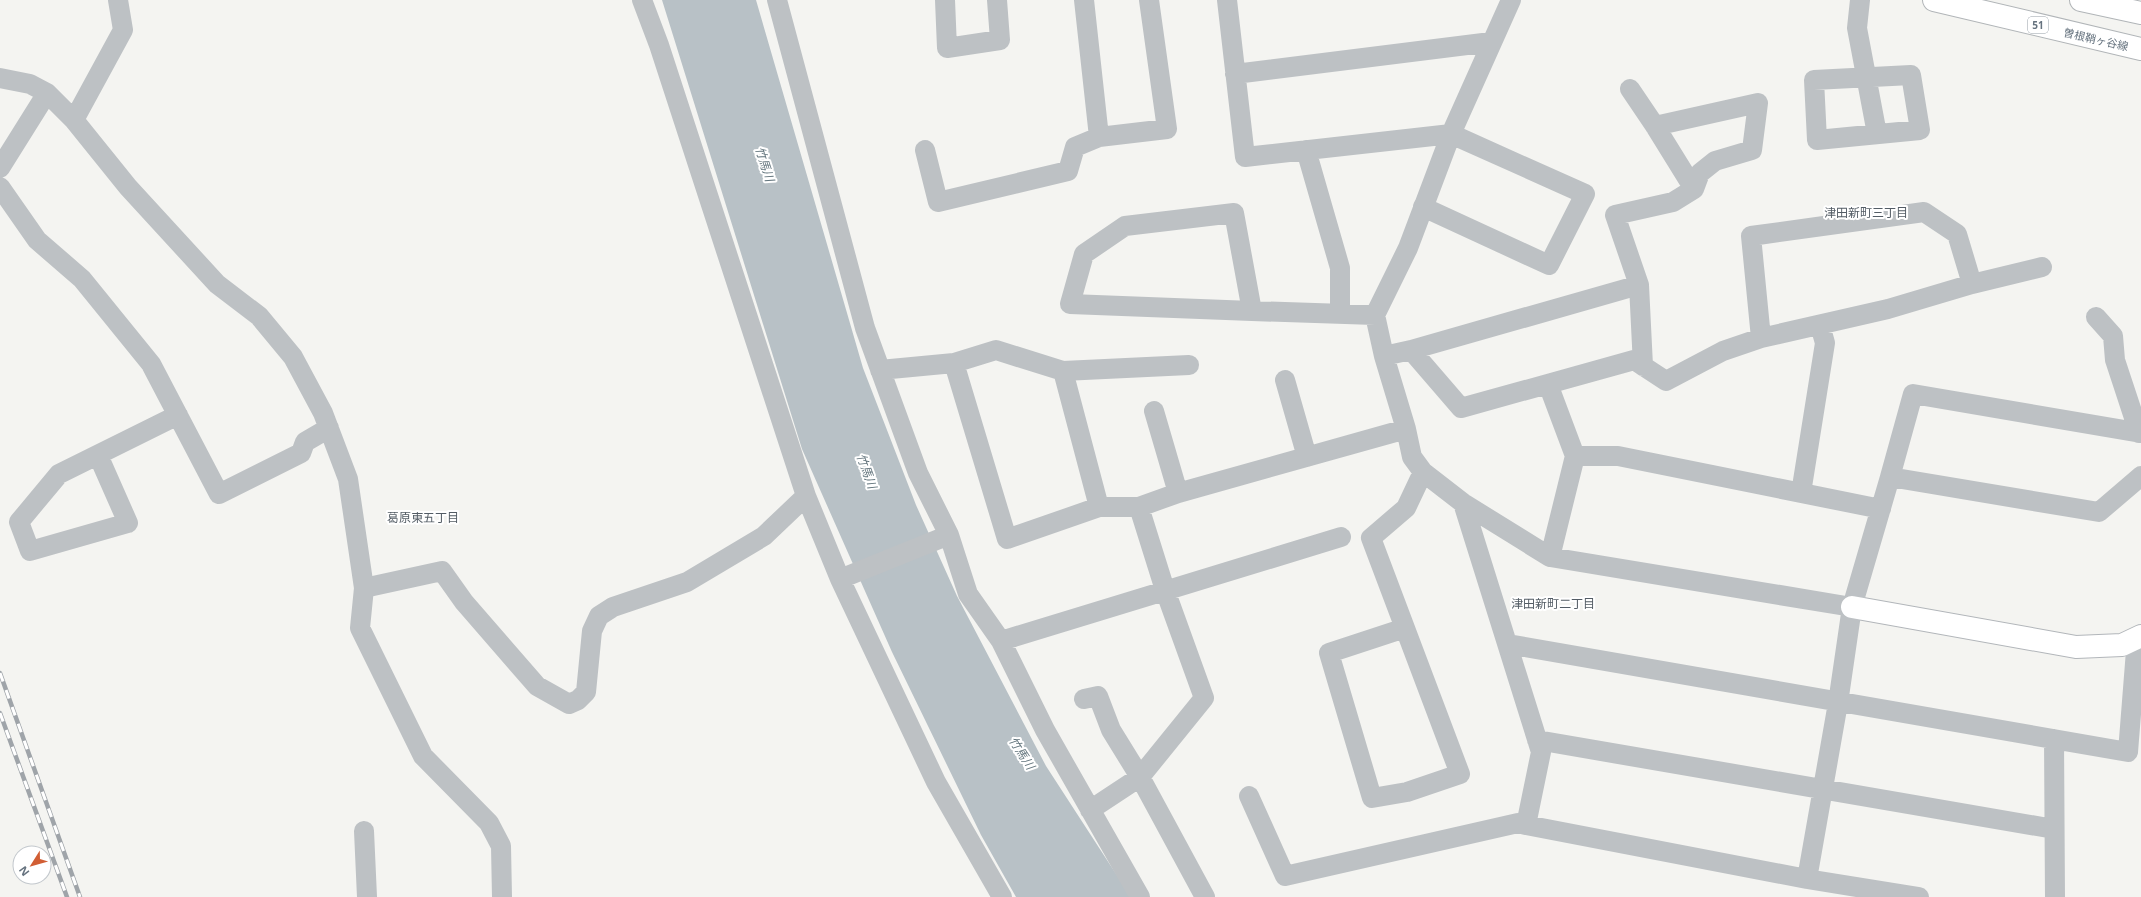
<svg xmlns="http://www.w3.org/2000/svg" width="2141" height="897" font-family="'Noto Sans','Noto Sans JP',sans-serif">
	<style>
		.water { fill: #b8c1c6 }
		.lines { fill: none; stroke-linecap: round; stroke-linejoin: round }
		.secondary-casing { stroke: #b2b6ba; stroke-width: 24 }
		.primary-casing { stroke: #b1b5b8; stroke-width: 24 }
		.street { stroke: #bdc1c4; stroke-width: 20 }
		.secondary { stroke: #fff; stroke-width: 22 }
		.primary { stroke: #fff; stroke-width: 22 }
		.rail-casing { stroke: #9fa4a9; stroke-width: 4.5 }
		.rail { stroke: #fff; stroke-width: 3; stroke-dasharray: 9; stroke-linecap: butt }
		.labels { text-anchor: middle; dominant-baseline: central; stroke-width: 4; stroke-linejoin: round; paint-order: stroke }
		.shield { fill: #fff; stroke: #949da5; stroke-width: 1 }
		.shield-label { font-size: 10px; font-weight: bold; fill: #66737f }
		.street-label { font-size: 11px; fill: #66737f; stroke: #fff }
		.water-label { font-size: 12px; font-style: italic; fill: #62747c; stroke: #fff }
		.neighbourhood-label { font-size: 12px; fill: #535c65; stroke: #fff }
	</style>
	<rect width="100%" height="100%" fill="#f4f4f1"/>
	<path class="water" d="M662 0H756L863 368 916 505 957 596 1046 766 1131 897H1016L981 835 892 652 802 449Z"/>
	<g class="lines">
		<g class="secondary-casing">
			<path id="secondary" d="M1852 607 2076 647 2122 645 2141 636"/>
		</g>
		<g class="primary-casing">
			<path id="primary" d="M1934 0 2141 49
				M2081 0 2141 13"/>
		</g>
		<path class="street" d="M642 0 659 45 806 496 840 579 936 782 1002 897
			M777 0 865 328 918 473 949 535 968 594 1001 641 1045 730 1140 897
			M945 0 947 48 1000 40 997 0
			M1084 0 1099 137 1167 129 1149 0
			M1227 0 1245 157 1451 134 1585 194 1549 265 1423 207
			M1511 0 1451 134 1408 248 1375 315 1384 356 1406 429 1412 457 1423 472 1463 503 1550 557 1852 607
			M1860 0 1857 28 1877 134
			M1235 74 1491 42
			M1911 75 1920 130 1817 140 1814 80Z
			M0 78 30 84 47 93 74 120 128 187 217 284 259 316 293 357 323 413 348 479 364 588 360 628 423 756 489 823 501 846 502 897
			M1630 89 1655 126 1694 189 1673 202 1615 215 1639 285 1643 366
			M74 120 123 30 118 0
			M1655 126 1758 103 1752 150 1715 161 1700 173 1694 189
			M925 150 938 202 1068 171 1075 147 1099 137
			M1306 150 1340 268V314
			M0 168 47 93
			M0 187 37 240 82 279 151 364 219 494 301 453 305 442 329 428
			M1234 213 1252 311 1070 304 1084 254 1125 226Z
			M1252 311 1375 315
			M2096 317 2113 336 2115 360 2139 433
			M1761 338 1751 236 1924 212 1957 234 1972 284
			M1411 350 1639 285
			M1384 356 1411 350 1461 408 1634 360 1666 381 1723 351 1761 338 1888 309 1972 284 2042 267
			M880 370 954 363
			M1063 371 1189 365
			M1285 380 1307 457
			M1548 384 1575 456
			M1154 411 1178 493
			M2141 433 1913 394 1890 477 2099 512 2141 476
			M98 455 128 523 30 551 19 522 59 474 178 415
			M1801 493 1825 343 1820 325
			M1463 503 1541 752 1526 825 1807 879 1919 897
			M1099 507 1063 371 996 350 954 363 1007 539 1099 507H1139
			M1550 557 1575 456H1618L1881 509
			M840 579 949 535
			M364 588 442 571 464 602 537 686 569 704 578 700 586 692 592 631 599 616 613 607 687 582 764 536 806 496
			M1405 628 1329 653 1372 798 1407 792 1460 774 1371 538 1406 508 1423 472
			M1001 641 1341 537
			M1508 644 2128 752 2137 638
			M1084 699 1098 696 1111 730 1140 777 1205 897
			M2054 739 2055 897
			M1537 740 2054 829
			M1249 796 1285 876 1518 823 1526 825
			M1090 810 1140 777 1204 698 1165 590 1139 507 1178 493 1406 429
			M364 831 367 897
			M1807 879 1838 703 1852 607 1890 477"/>
		<use href="#secondary" class="secondary"/>
		<use href="#primary" class="primary"/>
		<g class="rail-casing">
			<path id="rail" d="M0 673 80 897
				M0 713 67 897"/>
		</g>
		<use href="#rail" class="rail"/>
	</g>
	<g class="labels">
		<rect class="shield" x="2028" y="17" width="20" height="16" rx="3"/>
		<g class="shield-label">
			<text x="2038" y="25">51</text>
		</g>
		<g class="street-label">
			<text transform="translate(2096 39) rotate(13)">曽根鞘ヶ谷線</text>
		</g>
		<g class="water-label">
			<text transform="translate(765 164) rotate(72)">竹馬川</text>
			<text transform="translate(867 471) rotate(70)">竹馬川</text>
			<text transform="translate(1022 753) rotate(57)">竹馬川</text>
		</g>
		<g class="neighbourhood-label">
			<text x="1866" y="212">津田新町三丁目</text>
			<text x="423" y="517">葛原東五丁目</text>
			<text x="1553" y="603">津田新町二丁目</text>
		</g>
	</g>
	<g transform="translate(32 865) rotate(233)"><circle r="19" fill="#ffffff" stroke="#c2c7cc"/>
	<path d="M0-3L7 15L0 10L-7 15Z" fill="#d15e34"/>
	<text y="-6" font-size="11" font-weight="bold" text-anchor="middle" fill="#66737f">N</text>
	</g>
</svg>
